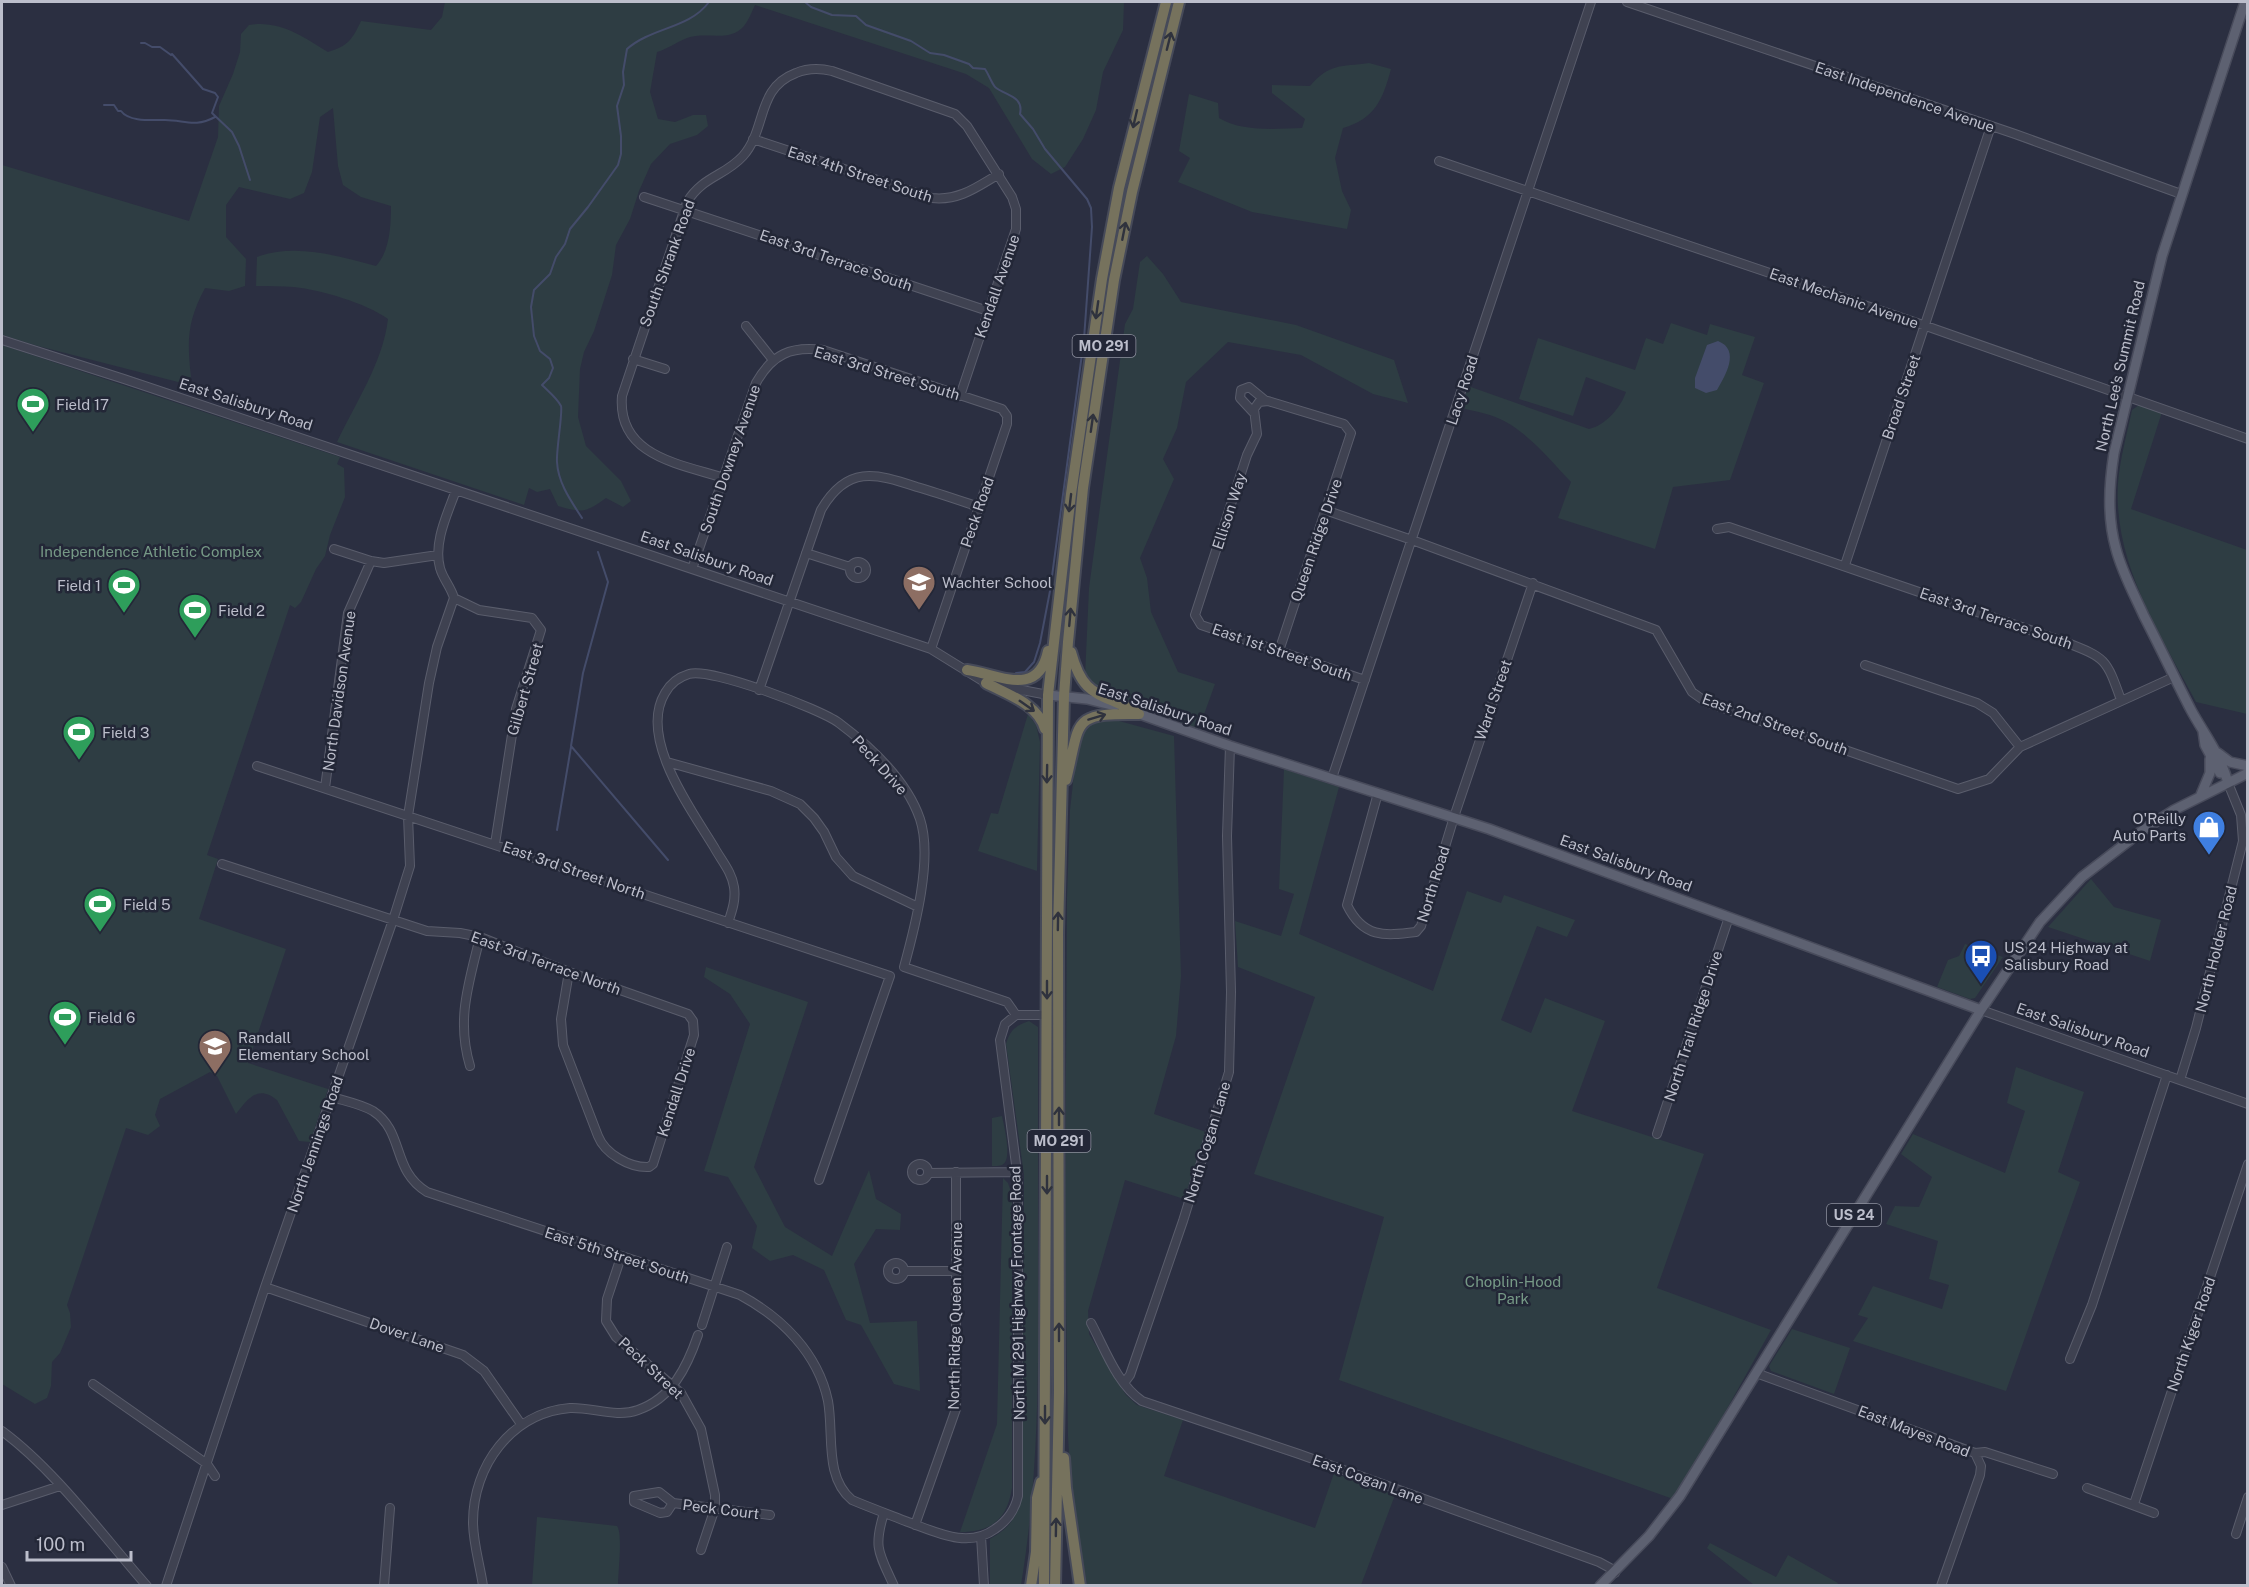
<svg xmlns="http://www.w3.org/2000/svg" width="2249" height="1587" font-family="'Public Sans',sans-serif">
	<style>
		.green { fill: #2e3d43 }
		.water { fill: #444c6a }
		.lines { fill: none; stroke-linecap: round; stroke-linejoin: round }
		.stream { stroke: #444c6a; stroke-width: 2 }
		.minor-casing { stroke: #5a5d6c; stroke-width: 10 }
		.major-casing { stroke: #484b5b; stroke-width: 12 }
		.highway-casing { stroke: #464a59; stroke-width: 14 }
		.minor { stroke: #3f4251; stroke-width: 8 }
		.major { stroke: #5d6171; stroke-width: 9 }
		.highway { stroke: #76725d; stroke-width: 10 }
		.oneway { stroke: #2f323d }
		.labels { text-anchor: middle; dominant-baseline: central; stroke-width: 5; stroke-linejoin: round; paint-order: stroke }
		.shield { fill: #232737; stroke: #8e919f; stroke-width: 1.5 }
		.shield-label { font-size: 14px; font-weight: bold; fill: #bcbecb }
		.street-label { font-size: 15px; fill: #bcbecb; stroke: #232737 }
		.poi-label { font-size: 15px; fill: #bcbecb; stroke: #232737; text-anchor: start }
		.park-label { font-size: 15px; fill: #769986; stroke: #232737 }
	</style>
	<rect width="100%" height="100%" fill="#2b2f41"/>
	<path class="green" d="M445 2H1124L1123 30 1103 72 1096 110 1083 139 1065 167 1051 174 1032 159 989 88 966 74 755 5C752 11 749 20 744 26 730 43 706 31 687 38 676 42 668 49 657 52L650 92 658 119 675 122 693 115H706L708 126 697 135 670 144 651 164 639 191 630 219 616 245 612 275 594 331 584 352 580 369 578 417 586 446 621 481 631 501 623 507 606 498C585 513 582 513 558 506L550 489 537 492 529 488 524 505 337 442C356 402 383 362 388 319 366 303 321 290 294 287 282 286 269 286 256 286L257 257C295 243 338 256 376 266 390 251 391 225 391 206L361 197 343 185 338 166 333 108 320 117 312 172 304 193 290 199 239 187 226 205V237L246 259 245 286 229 291 205 288C187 322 187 340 191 377L178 382 38 346 2 335V165L189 221 218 137 219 106 233 74 240 52 241 34 249 25C280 20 303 37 328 52 348 46 352 40 361 21L431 30 442 17Z
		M1369 63 1391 69C1383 99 1375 119 1343 128L1335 158 1342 191 1351 210 1347 229 1252 212 1178 182 1190 158 1179 151 1189 94 1218 103 1219 118C1242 132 1275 129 1302 128L1305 119 1272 93V85L1310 86C1330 63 1340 67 1369 63Z
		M1147 256 1163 274 1181 302 1296 325 1394 360 1408 403 1373 394 1301 355 1228 342 1186 382 1177 428 1163 459 1174 479 1140 558 1147 578 1151 612 1178 672 1215 684 1198 731 1098 689 1085 677 1089 588 1125 324 1133 309 1140 262Z
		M1671 323 1707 335 1710 324 1755 337 1742 375 1764 383 1730 480 1673 487 1655 549 1558 518 1571 482C1551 461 1531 436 1506 422 1492 414 1477 412 1462 408L1468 386 1589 429C1606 425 1621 407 1626 392L1586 377 1573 416 1519 399 1538 338 1635 370 1646 338 1663 344Z
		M2 345 340 457 337 464 344 468 345 497 330 535 325 556 316 569 301 602 295 608 290 605 207 855 218 859 199 919 286 949 248 1063 328 1089 310 1142 299 1141 277 1100C258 1084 248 1099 236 1114L217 1076 210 1072 160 1099 155 1115 160 1126 148 1135 126 1128 67 1305 70 1313 71 1327 60 1353 52 1362 51 1386 47 1398 35 1404 2 1384Z
		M2139 405 2162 412 2131 509 2247 550V714L2196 702C2160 634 2113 563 2118 483 2120 458 2127 434 2132 410Z
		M1028 714 1036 725 1040 742 1037 871 978 851 991 813 998 814Z
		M1108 718 1174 736 1181 976 1176 1036 1154 1114 1206 1132 1184 1199 1125 1180 1088 1311 1089 1334 1126 1395 1137 1405 1183 1420 1164 1476 1315 1528 1334 1473 1395 1495 1361 1585H1087L1071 1489 1068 1436 1065 1231 1067 897 1070 810 1078 738 1084 727 1095 720Z
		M1284 769 1339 787 1299 934 1433 991 1467 891 1501 903 1504 895 1575 920 1567 937 1537 926 1501 1020 1531 1033 1545 998 1605 1021 1572 1111 1704 1154 1657 1288 1771 1330 1676 1500 1339 1380 1384 1217 1254 1174 1315 997 1238 967 1235 921 1281 936 1294 894 1279 889Z
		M2091 879 2114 907 2161 920 2150 961 2048 927Z
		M1965 944 2003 957 1975 998 1970 999 1937 987 1948 960 1959 956Z
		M706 967 808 1002 754 1167 785 1227 832 1256 869 1170 876 1199 901 1214 900 1230 876 1229 854 1264 870 1323 917 1321 920 1391 894 1384 861 1325 846 1320 824 1270 793 1255 770 1261 752 1248 757 1226 728 1177 704 1171 750 1024 730 994 704 977Z
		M1029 1021 1038 1027C1038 1109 1038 1191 1038 1272 1039 1377 1038 1482 1021 1585L990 1586V1539C1011 1527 1016 1518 1022 1495L1024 1175 1006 1044C1010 1030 1015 1026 1029 1021Z
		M2016 1067 2084 1092 2058 1172 2080 1182 2006 1391 1853 1341 1868 1318 1858 1315 1873 1286 1942 1309 1949 1285 1929 1279 1938 1241 1886 1224 1895 1206 1919 1207 1932 1177 1901 1154 1913 1134 2005 1173 2025 1111 2007 1103Z
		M1002 1116C1004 1126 1013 1160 1002 1165 1001 1166 993 1166 992 1166V1118Z
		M1003 1178 1008 1183 1012 1195V1488C1007 1520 991 1532 960 1532L997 1424Z
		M1792 1329 1850 1348 1834 1394 1771 1371 1769 1366Z
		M537 1517 617 1526C623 1534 618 1572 618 1585H532Z
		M1710 1543 1776 1577 1788 1555 1838 1583 1837 1586 1754 1585 1707 1548Z"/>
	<path class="water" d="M1718 341C1741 350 1725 376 1717 390L1706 393 1695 388V378L1707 345Z"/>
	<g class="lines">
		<path class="stream" d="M805 2 811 7 832 15 856 16 866 25 911 41 930 53 944 55 969 64 973 68 985 69C989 75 991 82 995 87 1006 96 1024 96 1020 114L1033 129 1045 149 1087 199 1091 208 1092 227 1084 339 1050 591 1040 643 1034 662 1025 672 1016 673
			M141 43H145L152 47H160L171 55 172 54 203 89 215 93 218 97 212 113 232 132 239 146 250 180
			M104 105H114L118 111H121C129 122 151 120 165 120 184 120 195 128 215 117
			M582 518C571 501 558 483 557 462 556 451 563 412 561 406 557 398 548 391 542 385L549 378 553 368 550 359 540 351 534 336 531 307 534 290 550 274 556 257 565 244 570 229 588 207 618 165 621 154V136L617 106 624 85 623 72 627 49C652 27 689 29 709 2
			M598 552 608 582 583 673 571 746 668 860
			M557 830 571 747"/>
		<g class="minor-casing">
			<path id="minor" d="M1627 2 2015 134 2181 194
				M753 139 932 198C959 201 977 187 999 174
				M1439 161 1926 326 2248 439
				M644 197 988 311
				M746 326 773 360
				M2 340 124 379 931 649 986 683 1048 695
				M633 359 665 369
				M1253 412 1240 398 1241 390 1249 387 1266 401
				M724 478C680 464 617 456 622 396L687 202C703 176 725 176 743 156 767 129 756 88 796 73 808 68 819 68 832 71L955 114 967 126 1012 197 1016 209V229L960 396
				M1325 510 1412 540 1656 630 1692 692 1706 702 1958 789 1989 779 2020 747 2174 677
				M1717 529 1729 527 2065 642C2106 658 2106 658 2121 700
				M334 549 371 561 384 563 438 555
				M806 553 850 567
				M850 570a8 8 0 1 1 16 0a8 8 0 1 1-16 0Z
				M1845 565 1991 126
				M692 569 756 383C772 354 791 346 823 350L1002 409 1007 416V424L931 649
				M454 598 479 610 532 618 541 630 516 709 495 844
				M1279 651 1351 433 1344 424 1268 401 1259 402 1254 409 1257 434 1247 455 1195 615 1201 625 1365 680
				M1865 665 1977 703 1993 713 2020 747
				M759 690 821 510C847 465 875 473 917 487 938 493 958 500 979 507
				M667 762 771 791 800 804 814 818 824 832 836 857 853 876 918 907
				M257 766 890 976
				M1332 778 1591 2
				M325 788 348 613 371 561
				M1378 793 1347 905C1363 938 1384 936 1416 932L1421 926 1454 817 1533 583
				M222 864 427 931 460 933 480 937 569 972 688 1014 693 1021 694 1035 653 1164 649 1167C630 1168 605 1154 598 1136L563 1045 561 1019 569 972
				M728 923C732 911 736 900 734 887 732 872 721 860 714 847 691 809 638 738 665 693 670 684 679 677 689 674 710 667 820 709 839 723 871 747 907 781 920 819 933 858 915 927 904 967
				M904 967 1007 1002 1016 1015H1047
				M1981 1010 2248 1104
				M470 1066C456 1019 469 983 480 937
				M2180 1080 2196 1028 2243 841 2241 815 2228 783
				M332 1097C345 1101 361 1104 373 1111 405 1132 391 1170 427 1192L740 1295C781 1317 818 1353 828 1401 834 1434 824 1477 852 1500 871 1508 890 1515 908 1522 936 1532 968 1549 995 1529 1007 1521 1015 1510 1018 1496V1180L1000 1040 1005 1024 1016 1015
				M1657 1134 1729 917
				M912 1172a8 8 0 1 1 16 0a8 8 0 1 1-16 0Z
				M928 1173 1017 1172
				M819 1180 890 976
				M621 1257 607 1299 606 1321 616 1337 681 1393 701 1429 715 1495V1508L701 1550
				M888 1271a8 8 0 1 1 16 0a8 8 0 1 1-16 0Z
				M904 1271H956
				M265 1287 463 1355 484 1371 521 1424
				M1091 1323C1105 1349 1117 1384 1142 1401L1299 1454 1599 1562 1610 1568 1615 1573
				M702 1325 727 1247
				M2070 1359 2092 1305 2167 1075
				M1756 1373 1975 1453 1981 1466 1980 1475 1941 1586
				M1124 1383 1130 1375 1183 1221 1229 1072 1231 992 1227 836 1230 746
				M93 1384 207 1464 215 1476
				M2 1431C55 1470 103 1536 147 1586
				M1975 1453 1985 1452 2053 1474
				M2087 1488 2154 1513
				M659 1492 673 1503 667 1512 660 1513 634 1502V1496Z
				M673 1503 770 1515
				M2134 1504 2248 1164
				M2 1505 60 1486
				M884 1513C873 1548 879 1553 894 1586
				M915 1525 956 1409V1172
				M2236 1534 2248 1497
				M981 1536 984 1586
				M2 1567 11 1586
				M166 1586 265 1287 393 920 410 866 408 816 429 683 437 647 454 598C451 587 443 579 440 568 433 542 448 513 456 490
				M384 1586 390 1508
				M483 1586C480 1565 473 1543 473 1522 473 1466 511 1413 570 1408 592 1407 616 1418 638 1410 672 1398 687 1367 698 1335"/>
		</g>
		<g class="major-casing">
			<path id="major" d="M1048 695 1087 699 1115 706
				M1134 712 1230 746 1489 829 1981 1010
				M2203 731 2205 745 2220 773
				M2218 753 2230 762 2248 766
				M2228 783C2221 755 2204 734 2191 710 2175 679 2160 647 2144 616 2134 594 2122 572 2116 549 2107 517 2109 485 2114 453L2162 256 2245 2
				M2200 797 2210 773V759
				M1600 1586 1649 1536 1680 1496 1981 1010 2040 922 2082 877 2143 830 2174 810 2248 773"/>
		</g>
		<g class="highway-casing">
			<path id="highway" d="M1071 652C1084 701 1102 691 1139 714
				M967 670C998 674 1038 699 1048 651
				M986 683C1007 694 1038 704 1045 729
				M1066 780C1081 720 1070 713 1139 714
				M1064 1458 1066 1488 1080 1586
				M1031 1586 1036 1552 1037 1498 1041 1482
				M1044 1586 1048 695 1071 494 1102 279 1119 188 1166 2
				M1055 1586 1059 1392 1058 932 1064 696 1068 642 1083 488 1114 280 1132 192 1179 2"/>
		</g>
		<use href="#minor" class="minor"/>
		<use href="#major" class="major"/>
		<use href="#highway" class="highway"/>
	</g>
	<defs><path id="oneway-shaft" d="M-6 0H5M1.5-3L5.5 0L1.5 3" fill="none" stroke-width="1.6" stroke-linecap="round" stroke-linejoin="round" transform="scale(1.5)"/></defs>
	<g class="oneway">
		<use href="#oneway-shaft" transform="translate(1169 41) rotate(-76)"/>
		<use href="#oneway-shaft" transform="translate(1135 119) rotate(103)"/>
		<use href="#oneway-shaft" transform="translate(1124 231) rotate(-79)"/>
		<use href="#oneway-shaft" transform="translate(1097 310) rotate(98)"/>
		<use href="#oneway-shaft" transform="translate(1092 423) rotate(-82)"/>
		<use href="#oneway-shaft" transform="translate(1070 503) rotate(97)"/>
		<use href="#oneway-shaft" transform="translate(1070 617) rotate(-85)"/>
		<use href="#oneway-shaft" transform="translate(1027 706) rotate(35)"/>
		<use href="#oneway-shaft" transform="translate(1097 717) rotate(-17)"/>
		<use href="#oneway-shaft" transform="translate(1047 774) rotate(91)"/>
		<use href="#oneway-shaft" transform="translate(1058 921) rotate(-89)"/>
		<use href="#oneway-shaft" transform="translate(1047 990) rotate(90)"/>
		<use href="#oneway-shaft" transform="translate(1059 1116) rotate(-90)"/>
		<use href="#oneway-shaft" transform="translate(1047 1185) rotate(90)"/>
		<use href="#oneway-shaft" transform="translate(1059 1332) rotate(-90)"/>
		<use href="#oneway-shaft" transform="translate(1045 1415) rotate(90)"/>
		<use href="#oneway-shaft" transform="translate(1056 1527) rotate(-89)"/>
	</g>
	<defs>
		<g id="stadium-pin" transform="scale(1.725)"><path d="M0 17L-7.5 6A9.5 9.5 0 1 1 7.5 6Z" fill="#2e9e5b" stroke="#232737"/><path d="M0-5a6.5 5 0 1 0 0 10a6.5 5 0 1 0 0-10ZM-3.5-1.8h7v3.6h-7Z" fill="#fff"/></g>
		<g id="school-pin" transform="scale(1.725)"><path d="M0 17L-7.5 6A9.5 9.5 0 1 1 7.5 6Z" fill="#8d6e63" stroke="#232737"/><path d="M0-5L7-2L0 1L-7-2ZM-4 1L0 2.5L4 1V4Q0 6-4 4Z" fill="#fff"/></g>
		<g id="shop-pin" transform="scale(1.725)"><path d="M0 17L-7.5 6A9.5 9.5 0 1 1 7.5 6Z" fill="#3f7fe0" stroke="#232737"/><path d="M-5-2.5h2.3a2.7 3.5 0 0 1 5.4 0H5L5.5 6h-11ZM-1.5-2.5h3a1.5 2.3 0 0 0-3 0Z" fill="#fff"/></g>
		<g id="bus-pin" transform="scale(1.725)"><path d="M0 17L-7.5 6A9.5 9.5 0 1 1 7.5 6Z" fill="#1a4fb4" stroke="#232737"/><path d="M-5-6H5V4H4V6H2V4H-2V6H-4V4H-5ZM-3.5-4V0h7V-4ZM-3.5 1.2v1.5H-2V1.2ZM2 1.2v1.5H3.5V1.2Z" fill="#fff"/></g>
	</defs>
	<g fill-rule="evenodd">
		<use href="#stadium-pin" x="33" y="404"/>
		<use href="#school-pin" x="919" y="582"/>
		<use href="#stadium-pin" x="124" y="585"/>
		<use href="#stadium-pin" x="195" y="610"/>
		<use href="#stadium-pin" x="79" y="732"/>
		<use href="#shop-pin" x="2209" y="827"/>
		<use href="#stadium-pin" x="100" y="904"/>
		<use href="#bus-pin" x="1981" y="956"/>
		<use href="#stadium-pin" x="65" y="1017"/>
		<use href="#school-pin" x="215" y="1046"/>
	</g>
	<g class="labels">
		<g class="shield">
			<rect x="1072.5" y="335" width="63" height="22" rx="4.5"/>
			<rect x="1027.5" y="1130" width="63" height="22" rx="4.5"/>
			<rect x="1827" y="1204" width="54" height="22" rx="4.5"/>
		</g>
		<g class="shield-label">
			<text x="1104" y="346">MO 291</text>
			<text x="1059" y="1141">MO 291</text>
			<text x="1854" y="1215">US 24</text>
		</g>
		<g class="street-label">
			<text transform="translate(1905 97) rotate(19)">East Independence Avenue</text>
			<text transform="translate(860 174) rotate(18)">East 4th Street South</text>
			<text transform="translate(836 260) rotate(19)">East 3rd Terrace South</text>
			<text transform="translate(667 263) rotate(-70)">South Shrank Road</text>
			<text transform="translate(997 286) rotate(-71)">Kendall Avenue</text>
			<text transform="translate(1844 298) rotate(19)">East Mechanic Avenue</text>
			<text transform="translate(2120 366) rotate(-77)">North Lee's Summit Road</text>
			<text transform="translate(887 373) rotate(17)">East 3rd Street South</text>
			<text transform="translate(1462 390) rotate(-72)">Lacy Road</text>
			<text transform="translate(1901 397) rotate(-71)">Broad Street</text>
			<text transform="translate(246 404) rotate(18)">East Salisbury Road</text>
			<text transform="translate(730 459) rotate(-71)">South Downey Avenue</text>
			<text transform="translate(1229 511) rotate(-72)">Ellison Way</text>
			<text transform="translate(977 512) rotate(-71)">Peck Road</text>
			<text transform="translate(1316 540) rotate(-71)">Queen Ridge Drive</text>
			<text transform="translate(707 558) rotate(19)">East Salisbury Road</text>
			<text transform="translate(1996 618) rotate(19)">East 3rd Terrace South</text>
			<text transform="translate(1282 652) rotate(19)">East 1st Street South</text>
			<text transform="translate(525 689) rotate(-74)">Gilbert Street</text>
			<text transform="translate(339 691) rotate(-82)">North Davidson Avenue</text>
			<text transform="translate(1493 700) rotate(-71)">Ward Street</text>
			<text transform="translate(1165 709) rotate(18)">East Salisbury Road</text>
			<text transform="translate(1775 724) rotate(20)">East 2nd Street South</text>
			<text transform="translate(880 765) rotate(48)">Peck Drive</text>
			<text transform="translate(1626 863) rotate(20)">East Salisbury Road</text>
			<text transform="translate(574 870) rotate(19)">East 3rd Street North</text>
			<text transform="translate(1433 884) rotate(-73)">North Road</text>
			<text transform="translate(2216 949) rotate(-76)">North Holder Road</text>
			<text transform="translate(546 963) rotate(20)">East 3rd Terrace North</text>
			<text transform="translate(1693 1026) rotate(-72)">North Trail Ridge Drive</text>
			<text transform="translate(2083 1030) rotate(19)">East Salisbury Road</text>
			<text transform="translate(676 1092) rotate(-72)">Kendall Drive</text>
			<text transform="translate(1207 1142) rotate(-73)">North Cogan Lane</text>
			<text transform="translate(315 1144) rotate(-71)">North Jennings Road</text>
			<text transform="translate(617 1255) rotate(18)">East 5th Street South</text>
			<text transform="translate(1017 1293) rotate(-91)">North M 291 Highway Frontage Road</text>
			<text transform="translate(955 1316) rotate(-89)">North Ridge Queen Avenue</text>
			<text transform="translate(2191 1334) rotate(-71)">North Kiger Road</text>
			<text transform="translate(407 1335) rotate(19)">Dover Lane</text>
			<text transform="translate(651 1368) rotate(43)">Peck Street</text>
			<text transform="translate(1914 1431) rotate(21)">East Mayes Road</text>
			<text transform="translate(1368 1479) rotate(20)">East Cogan Lane</text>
			<text transform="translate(721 1509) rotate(7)">Peck Court</text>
		</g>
		<g class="poi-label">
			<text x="56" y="404">Field 17</text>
			<text x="942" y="582">Wachter School</text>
			<text x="101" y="585" text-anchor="end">Field 1</text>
			<text x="218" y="610">Field 2</text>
			<text x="102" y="732">Field 3</text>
			<text x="2186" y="818" text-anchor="end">O'Reilly<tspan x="2186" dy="17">Auto Parts</tspan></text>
			<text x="123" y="904">Field 5</text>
			<text x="2004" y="947">US 24 Highway at<tspan x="2004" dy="17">Salisbury Road</tspan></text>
			<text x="88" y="1017">Field 6</text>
			<text x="238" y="1037">Randall<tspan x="238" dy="17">Elementary School</tspan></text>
		</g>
		<g class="park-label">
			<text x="151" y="551">Independence Athletic Complex</text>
			<text x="1513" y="1281">Choplin-Hood<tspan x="1513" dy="17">Park</tspan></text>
		</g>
	</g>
	<rect width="2249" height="1587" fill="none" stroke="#bcbecb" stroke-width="6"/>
	<path d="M27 1551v9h104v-9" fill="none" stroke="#bcbecb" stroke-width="3"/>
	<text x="36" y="1551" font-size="18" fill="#bcbecb" stroke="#232737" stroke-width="4.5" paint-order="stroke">100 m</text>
</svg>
